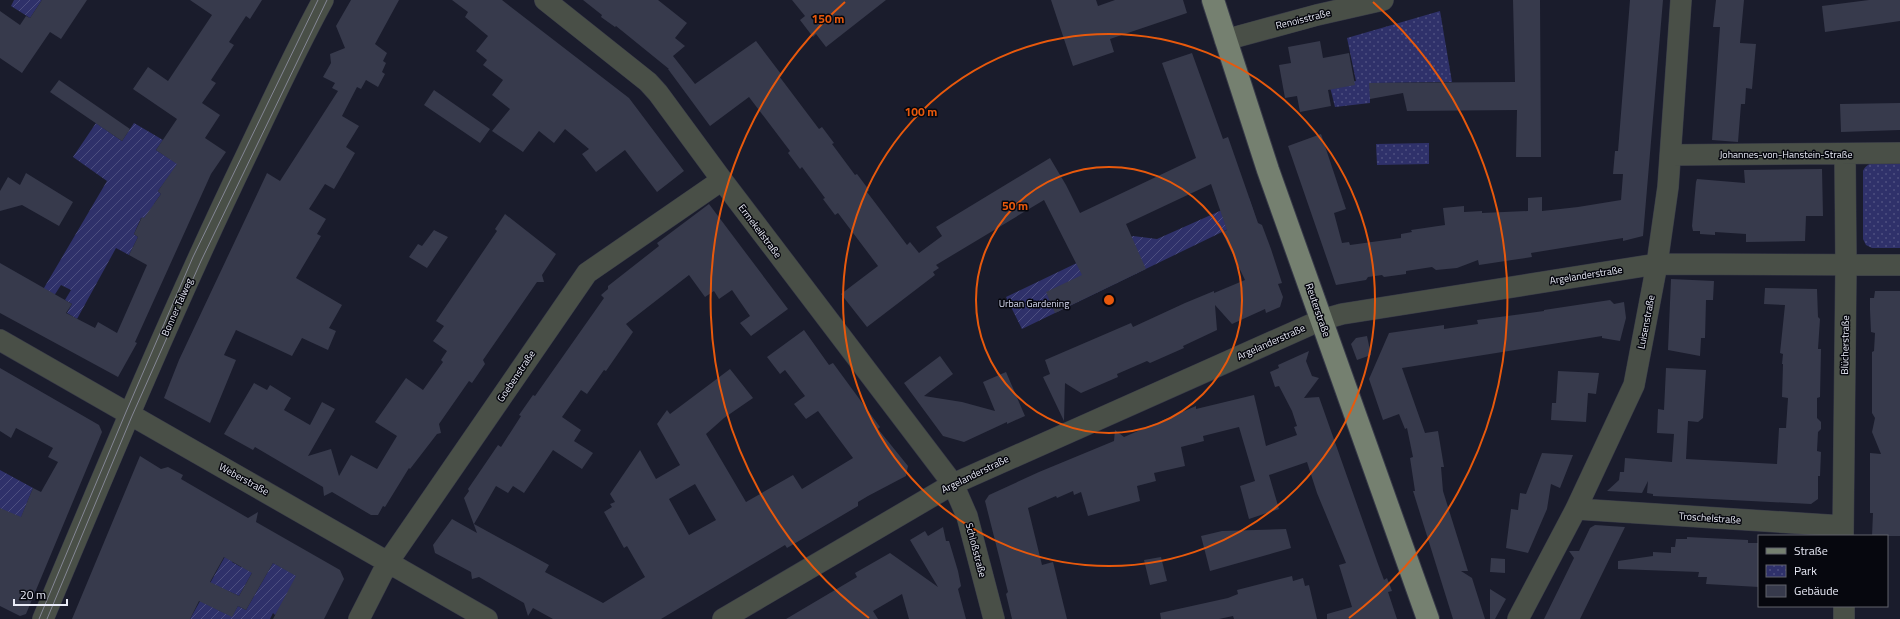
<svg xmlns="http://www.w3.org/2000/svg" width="1900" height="619" font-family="'Titillium Web',sans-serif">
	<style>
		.park { fill: url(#park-dots) }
		.garden { fill: url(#garden-furrows) }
		.building { fill: #373a4c; fill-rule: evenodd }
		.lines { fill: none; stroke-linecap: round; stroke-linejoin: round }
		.minor-casing { stroke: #373948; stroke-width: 22 }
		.major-casing { stroke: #373948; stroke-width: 24 }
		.minor { stroke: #494f47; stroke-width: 21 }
		.major { stroke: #758070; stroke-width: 22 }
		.tram { stroke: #858795; stroke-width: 1 }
		.ring { fill: none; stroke: #e8590c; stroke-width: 2 }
		.labels { text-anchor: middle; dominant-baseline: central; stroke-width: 3; stroke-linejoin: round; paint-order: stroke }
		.street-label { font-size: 10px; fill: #e9ebf7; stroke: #06070e }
		.park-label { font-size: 10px; fill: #d7daf0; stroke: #06070e }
		.centre { fill: #e8590c; stroke: #06070e; stroke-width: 2 }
		.ring-label { font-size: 12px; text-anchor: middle; font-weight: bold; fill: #e8590c; stroke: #06070e; stroke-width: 3; stroke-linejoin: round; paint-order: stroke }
	</style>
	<defs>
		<pattern id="park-dots" width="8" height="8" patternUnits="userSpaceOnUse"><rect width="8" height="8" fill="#2f316a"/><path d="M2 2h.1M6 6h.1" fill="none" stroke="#4d4f80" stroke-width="1.8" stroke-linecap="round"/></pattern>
		<pattern id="garden-furrows" width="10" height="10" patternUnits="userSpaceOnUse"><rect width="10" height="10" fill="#2f316a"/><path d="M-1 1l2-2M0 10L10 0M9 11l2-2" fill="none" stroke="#4d4f80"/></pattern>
	</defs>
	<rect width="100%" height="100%" fill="#1a1c2c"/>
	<path class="park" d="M1440 11 1452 82 1370 83V103L1335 107 1330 87 1356 81 1347 38Z
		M1429 143V164L1377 165 1376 144Z
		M1900 162V248H1872L1866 245 1863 239V171C1868 158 1888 162 1900 162Z"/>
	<path class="garden" d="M14 0H42L30 18 11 6Z
		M96 123 122 141 134 123 163 140 156 150 178 164 158 191 161 194 154 204 160 208 148 220 141 218 134 234 138 237 129 255 116 248 77 319 67 313 72 304 65 300 71 290 61 285 52 299 41 293 107 181 73 157Z
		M1249 198 1255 216 1022 329 1006 297 1133 236 1157 239Z
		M0 470 33 488 14 535 0 508Z
		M232 544 239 548 232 562 241 567 251 551 261 557 239 596 228 591 218 610 232 616 238 606 246 610 273 563 302 577 275 615 273 613 270 619H190Z"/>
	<path class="building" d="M42 0H87L61 39 50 32 22 73 0 58V11L20 25 26 16 30 18Z
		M190 0H262L250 19 246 16 229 42 234 45 211 80 216 83 202 103 220 115 205 138 226 152 211 174 135 342 137 343 118 377 0 313V263L72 304 66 313 95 328 98 322 117 333 147 265 129 255 138 237 134 234 142 217 144 218 161 194 158 191 177 164 156 150 177 119 133 89 148 67 168 81 212 15Z
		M351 0H399L375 44 387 53 383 61 386 63 382 72 385 74 378 87 366 80 361 89 357 87 342 116 359 126 346 147 355 153 334 189 325 184 309 209 326 219 317 234 321 236 296 278 342 305 329 328 336 331 328 350 302 338 292 356 236 330 224 355 236 360 210 423 164 398 179 360 267 173 280 181 338 91 332 88 335 83 323 77 331 63 330 54 345 48 336 26Z
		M452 0H502L629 98 684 171 657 192 625 150 596 172 582 154 589 149 565 129 554 143 539 131 523 152 492 131 510 109 492 95 503 80 483 65 487 60 476 51 488 36 465 17 468 12Z
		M583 0H658L687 23 675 38 685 46 673 56 695 84 756 41 781 74 779 76 819 129 822 127 834 143 832 144 855 175 857 174 869 190 867 192 907 245 910 242 919 253 942 236 936 227 1050 158 1066 185 1080 213 1196 158 1162 63 1192 53 1223 139 1228 137 1258 223 1262 225 1271 249 1282 283 1278 284 1283 297 1280 307 1266 313 1265 309 1232 324 1215 305 1217 330 1183 346 1184 348 1150 363 1147 361 1117 374 1118 377 1081 393 1065 383 1064 421 1043 377 1050 374 1045 360 1131 323 1133 327 1185 303 1214 291V293L1245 280 1222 232 1227 230 1211 184 1126 224 1146 269 1055 313 1046 292 1082 275 1044 200 936 265 939 268 933 272 935 275 867 327 841 294 878 266 838 213 835 215 823 199 825 198 802 167 800 169 788 153 790 151 749 97 710 126 668 69H669L616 26 615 27 601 17 602 15Z
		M792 0H886L826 47 816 34 813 37 800 20 805 16Z
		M1051 0H1096L1098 6 1115 0H1183L1187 13 1110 39 1114 52 1073 66Z
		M1513 0H1540L1541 157H1516L1517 110 1407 111 1403 93 1370 99 1369 83 1515 82Z
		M1630 0H1663L1643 236 1623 241V238L1531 253 1532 257 1512 260 1479 265 1478 260 1457 268 1436 270 1432 267 1406 271V274L1384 277 1382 275 1368 277 1366 280 1336 285 1288 146 1321 134 1346 209 1334 213 1342 243 1349 242 1350 245 1401 238V234L1412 232 1411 230 1445 225 1443 208 1464 206V212L1482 211V213L1528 211V198L1542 197V211L1578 207 1621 200 1623 174H1613L1615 151H1618Z
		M1716 0H1744L1740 43 1756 44 1752 89 1746 88 1745 104H1741L1738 142 1712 140 1720 27H1713Z
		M1869 0H1900V21L1825 32 1822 6Z
		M1320 41 1323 58 1349 53 1355 85 1328 90 1331 106 1300 112 1297 96 1285 98 1279 65 1291 63 1288 47Z
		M59 80 130 129 122 141 50 92Z
		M434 90 490 129 480 143 424 105Z
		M1900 103V130L1841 132 1840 104Z
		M1822 169 1823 216H1806L1805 241 1746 242V234L1715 232V235L1700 234V231H1693L1692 226 1696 182 1697 179 1745 183 1744 170Z
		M26 173 73 202 59 226 22 205 0 211V191L8 177 20 185Z
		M709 204 788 309 751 336 740 323 750 316 732 290 719 299 714 291 705 297 689 275 626 324 633 332 606 371 604 370 587 394 581 390 562 417 581 430 574 441 593 453 582 469 553 450 524 493 513 486 508 493 496 486 474 524 549 565 545 572 603 603 645 577 627 546 624 548 604 512 612 507 610 504 615 502 610 494 640 450 656 479 680 465 657 424 667 410 670 414 730 369 753 398 724 418 706 434 746 502 793 475 802 489 853 458 818 411 806 419 794 404 805 396 785 370 780 374 767 357 804 330 829 365 833 363 880 427 878 429 908 466 906 476 868 496 858 502V506L787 548 785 545 661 619H553L533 608 528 616 524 603 479 577 472 579 471 572 435 553 433 545 452 519 477 533 464 498 469 491 468 489 498 445 501 447 521 416 519 415 533 395 535 396 604 298 601 295 608 289V286L659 246 657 243ZM695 484 716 520 689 535 669 499Z
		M505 214 556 254 542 275 544 282H537L483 360 485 364 472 383 469 381 439 424 441 433 437 434 410 469 409 468 385 507 383 506 378 515H371L332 492 324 496 323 487 255 447 253 450 224 434 254 383 267 390 270 385 291 398 284 410 310 425 322 402 335 409 308 456 331 449 339 476 351 455 377 469 397 436 375 422 406 378 423 390 443 362 441 360 447 351 433 341 444 326 436 321 497 231 495 229Z
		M434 230 448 237 427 268 409 257 418 244 422 246Z
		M1671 279 1714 281 1713 300H1706L1705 338H1701L1700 356 1668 350Z
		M1765 288 1817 289 1818 317 1820 319 1818 349H1821L1820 397 1817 398V418L1821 422V429L1818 432 1817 451 1821 452 1820 476H1818V499L1811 504 1653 496V494L1647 493 1648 481 1642 493 1607 491 1619 480 1620 472H1624L1625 458 1672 462 1674 434 1657 433 1658 409 1664 410 1666 368 1706 370 1703 418 1698 422 1688 421 1686 459 1777 464 1779 428H1786L1788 398 1782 397 1783 364H1782L1783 354 1780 353 1785 305 1764 304Z
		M1875 291H1900V536H1872L1873 513H1870V453L1881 454 1872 432 1875 418 1872 413V352L1874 351 1875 333 1871 332 1870 310V298H1874Z
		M1610 300 1614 304 1624 302 1626 318 1620 341 1602 338V336L1402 368 1425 433 1438 431 1444 467H1441L1443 491 1468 571H1461L1472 578 1485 619H1453L1413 491H1415L1410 458 1413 457 1407 428 1405 429 1399 414 1383 420 1369 379 1389 333 1444 325V329L1478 324 1477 320 1544 311V310Z
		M1367 336 1371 355 1357 360 1351 344 1356 338Z
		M1309 351 1306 361 1312 376 1319 378 1304 398 1319 397 1378 564 1384 580 1387 578 1392 591 1388 592 1397 619H1327V614L1352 607 1339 565 1346 563 1317 493 1307 462 1269 475 1279 509 1249 519 1240 486 1255 481 1239 427 1203 436 1204 441 1181 447 1185 466 1154 473 1156 481 1137 486 1140 501 1088 516 1081 492 1074 495 1073 491 1057 498 1056 496 1028 508 1042 565 1053 562 1067 619H1012L1006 594 1008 592 985 501 989 495 1039 472 1114 441 1115 430 1124 437 1196 406V409L1254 395 1266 446 1297 435 1294 427 1297 426 1292 411 1279 386 1275 387 1270 372 1279 368 1278 365Z
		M940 356 953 374 924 396 962 402 995 411 983 382 1006 372 1025 416 1007 424V422L964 442 943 436 904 383Z
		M0 368 99 425 102 432 26 614 20 616 0 606V508L21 517 33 488 41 492 58 462 48 457 53 448 16 428 11 438 0 431Z
		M1558 371 1599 373 1596 394 1588 393 1586 422 1551 420 1552 403H1556Z
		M1542 453 1573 455 1560 488 1551 484 1547 509 1528 553 1506 548 1511 509 1518 510 1520 493 1526 494Z
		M140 456 161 469 168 467 183 475 181 479 248 518 258 512 256 522 340 570 344 579 324 619H273L296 576 273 563 246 610 238 606 232 617 199 601 190 619H72ZM224 557 252 573 239 596 210 582Z
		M1595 525 1625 527 1580 619H1544L1574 558 1569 551H1579L1590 528Z
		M943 527 946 541H949L958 571 961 586 958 589 966 619H909L902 594 873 611 878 619H786L857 577 855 573 890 553 938 587 910 540 925 531 928 536Z
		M1286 529 1291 548 1210 571 1201 536 1222 531Z
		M1687 537 1748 540V543H1759V587L1706 584 1707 577H1698L1699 572 1618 569V561L1653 556V552L1671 553V547H1675L1676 539H1687Z
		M1161 557 1167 581 1150 585 1144 560Z
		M1491 558 1505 559V573L1490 572Z
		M1292 576 1293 581 1303 578 1305 586 1309 585 1317 619H1234L1233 616 1219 619H1161L1160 613 1228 598 1238 594 1237 590Z
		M1490 589 1506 599 1495 619H1490Z"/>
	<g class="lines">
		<g class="minor-casing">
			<path id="minor" d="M545 0 648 82 658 93 722 180 953 484 967 516 994 619
				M1225 40 1317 15 1383 0
				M1671 155 1900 153
				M0 340 487 619
				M1576 509 1843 526
				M1843 536 1846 265 1845 154
				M1844 606V619
				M43 619C108 464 173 308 246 156 271 104 295 51 323 0
				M359 619 388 562 587 273 722 180
				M723 619 953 484 1321 320 1342 314 1657 264 1900 265
				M1518 619 1576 509 1634 385 1657 264 1668 187 1681 0"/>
		</g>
		<g class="major-casing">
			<path id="major" d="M1213 0 1268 170 1428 619"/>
		</g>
		<use href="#minor" class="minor"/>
		<use href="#major" class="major"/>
		<path class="tram" d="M39 619 126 412 193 257 318 0
			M47 619 132 416 201 261 327 0"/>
	</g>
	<g class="ring">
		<circle cx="1109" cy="300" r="133"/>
		<circle cx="1109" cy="300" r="266"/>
		<path d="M869 618A398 398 0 0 1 845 2M1373 2A398 398 0 0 1 1349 618"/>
	</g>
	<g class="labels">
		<g class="street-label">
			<text transform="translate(1303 19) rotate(-14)">Renoisstraße</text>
			<text x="1786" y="154">Johannes-von-Hanstein-Straße</text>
			<text transform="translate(760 231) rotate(53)">Ermekeilstraße</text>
			<text transform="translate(1586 275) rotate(-9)">Argelanderstraße</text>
			<text transform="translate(177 307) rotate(-66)">Bonner Talweg</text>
			<text transform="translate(1318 310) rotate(71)">Reuterstraße</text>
			<text transform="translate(1646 322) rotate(-79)">Luisenstraße</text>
			<text transform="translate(1271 342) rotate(-24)">Argelanderstraße</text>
			<text transform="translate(1845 345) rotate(-89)">Blücherstraße</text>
			<text transform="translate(516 376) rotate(-56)">Goebenstraße</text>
			<text transform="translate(975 474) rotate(-26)">Argelanderstraße</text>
			<text transform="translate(244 479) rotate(29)">Weberstraße</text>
			<text transform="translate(1710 518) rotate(4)">Troschelstraße</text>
			<text transform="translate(976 550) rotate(75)">Schloßstraße</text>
		</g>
		<g class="park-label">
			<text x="1034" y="303">Urban Gardening</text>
		</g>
	</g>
	<circle cx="1109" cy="300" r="6" class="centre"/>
	<g class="ring-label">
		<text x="828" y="23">150 m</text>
		<text x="921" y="116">100 m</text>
		<text x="1015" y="210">50 m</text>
	</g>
	<rect x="1758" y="535" width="130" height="72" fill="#06070e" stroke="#61626b"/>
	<rect x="1766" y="548" width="20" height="6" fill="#758070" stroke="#61626b"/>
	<text x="1794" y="555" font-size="12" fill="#e9ebf7">Straße</text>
	<rect x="1766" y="565" width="20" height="12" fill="url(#park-dots)" stroke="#61626b"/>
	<text x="1794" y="575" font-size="12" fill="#e9ebf7">Park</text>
	<rect x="1766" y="585" width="20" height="12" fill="#373a4c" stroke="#61626b"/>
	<text x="1794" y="595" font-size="12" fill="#e9ebf7">Gebäude</text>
	<path d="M14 599v6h53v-6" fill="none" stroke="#e9ebf7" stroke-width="2"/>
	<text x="20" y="599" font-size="12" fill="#e9ebf7" stroke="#06070e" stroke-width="3" paint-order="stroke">20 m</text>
</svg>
